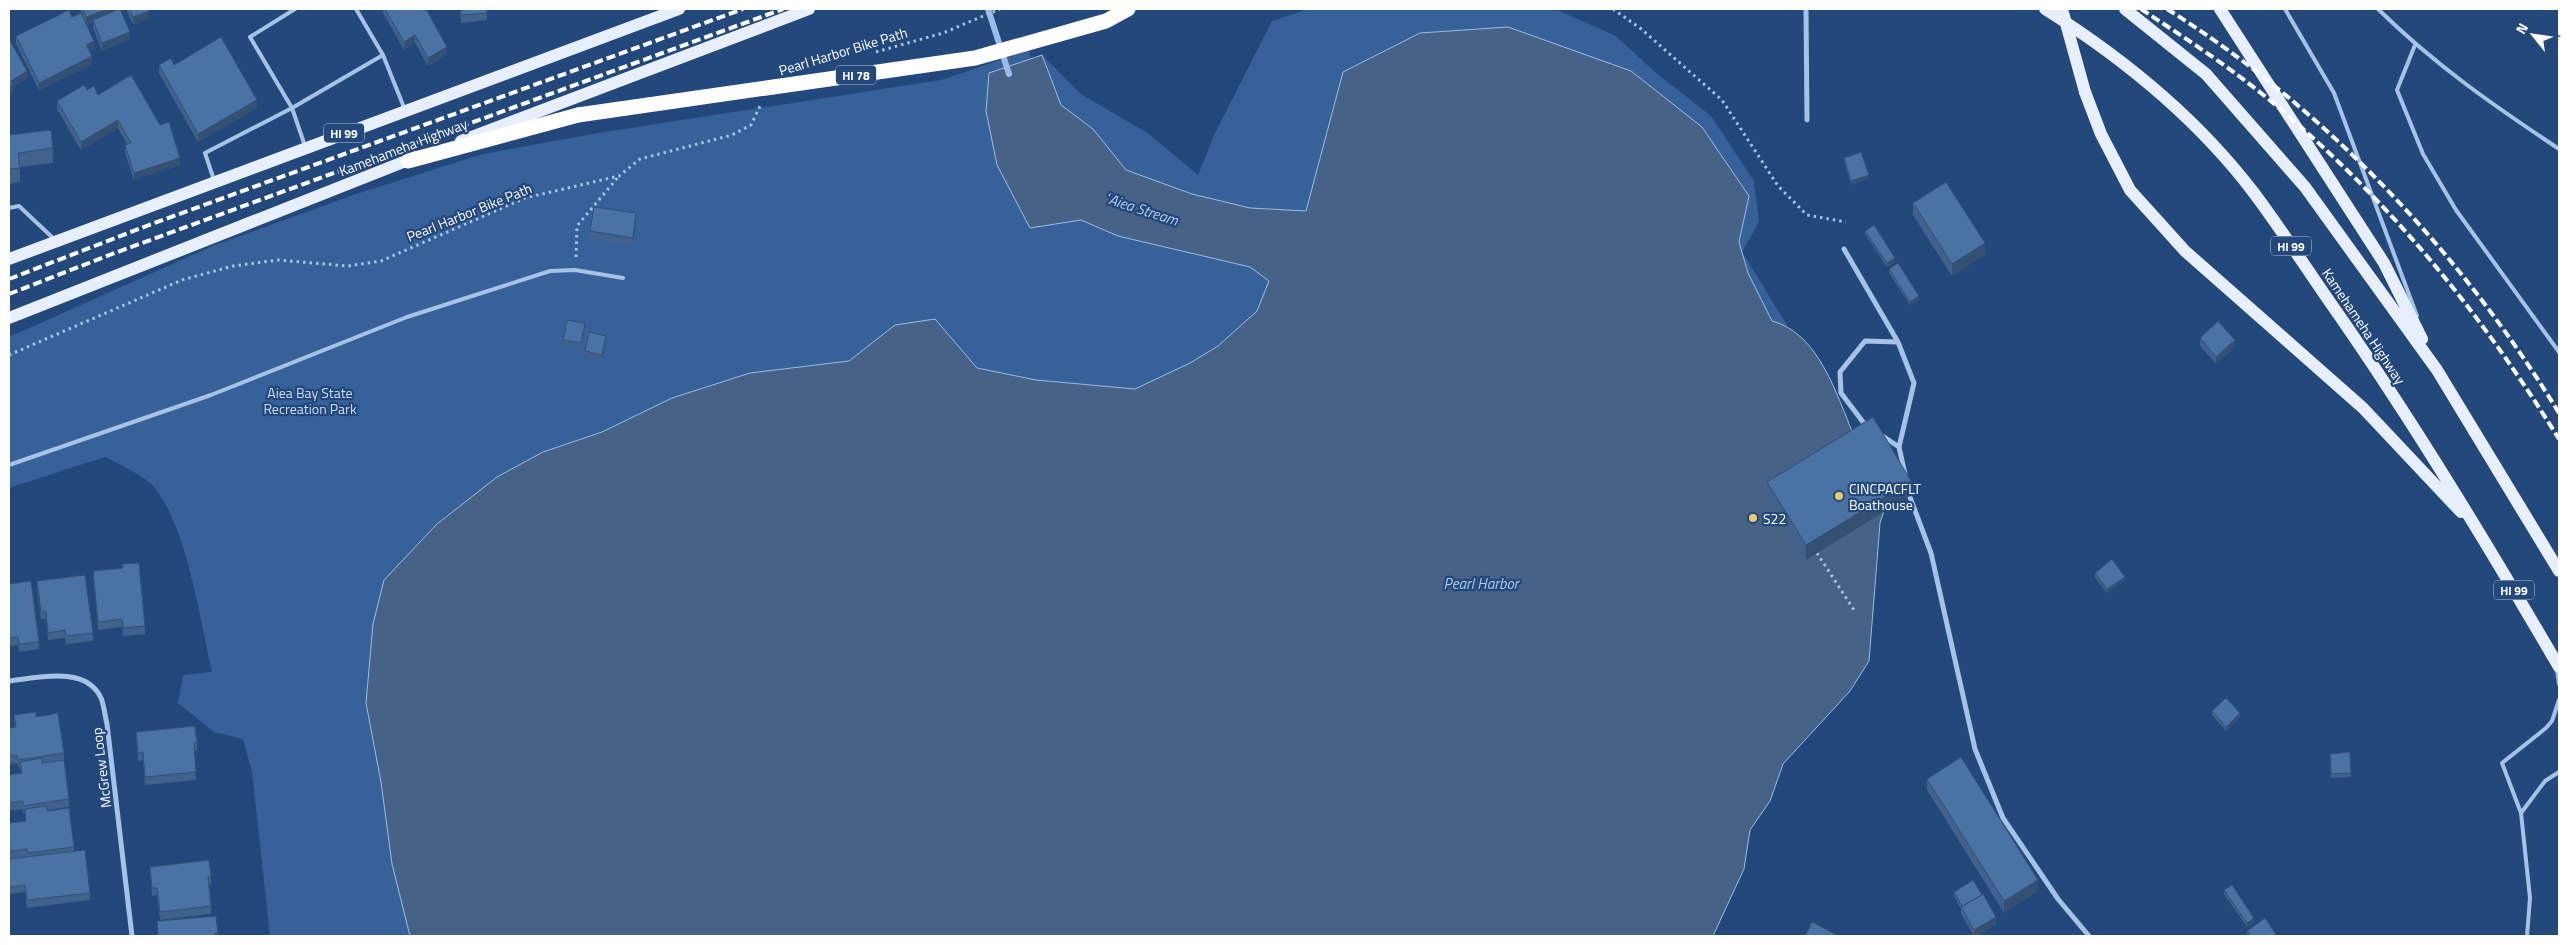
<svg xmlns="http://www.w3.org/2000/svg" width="2568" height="945" font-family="'Titillium Web',sans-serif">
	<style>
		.green { fill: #366299 }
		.water { fill: #466287; stroke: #9abce6 }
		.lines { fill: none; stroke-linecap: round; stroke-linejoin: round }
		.stream { stroke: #9abce6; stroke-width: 6 }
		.path { stroke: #a6c2e5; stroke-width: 3; stroke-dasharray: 2.5 4; stroke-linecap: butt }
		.lane { stroke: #a6c2e5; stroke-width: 4 }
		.street { stroke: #a6c2e5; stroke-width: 5 }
		.primary { stroke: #e7effd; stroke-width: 12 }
		.highway { stroke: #fff; stroke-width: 15 }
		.rail { stroke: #fff; stroke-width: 4; stroke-dasharray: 9 4; stroke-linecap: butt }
		.primary-bridge { stroke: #e7effd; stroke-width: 12 }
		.highway-bridge { stroke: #fff; stroke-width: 15 }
		.wall { fill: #40628d }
		.shaded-wall { fill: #345073 }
		.building { fill: #4b72a4; stroke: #345073 }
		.poi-dot { fill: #f0cb69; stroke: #23487b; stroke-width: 2 }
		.labels { text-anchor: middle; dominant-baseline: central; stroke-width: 4.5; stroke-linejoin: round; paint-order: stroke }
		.shield { fill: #23487b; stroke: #bdc8d7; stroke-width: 1 }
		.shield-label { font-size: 12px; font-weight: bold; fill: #fff }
		.street-label { font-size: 14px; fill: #fff; stroke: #23487b }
		.park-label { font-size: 14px; fill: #c9dcf4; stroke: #23487b }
		.poi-label { font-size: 14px; fill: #fff; stroke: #23487b; text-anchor: start }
		.water-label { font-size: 15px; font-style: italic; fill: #b1cced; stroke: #23487b }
	</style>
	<rect width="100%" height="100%" fill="#23487b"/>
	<path class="green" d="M1308 9H1555L1616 36 1655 72 1711 116 1754 181 1759 222 1742 252 1787 325 1784 342 1313 226 1107 182 1037 77 1042 55 1081 94 1149 134 1198 175 1215 133 1272 21Z
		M1029 50 1032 65 1006 139 1249 267 1303 285 1153 396 808 393 750 373 672 398 602 432 543 452 439 936H270L252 772 243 739 214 732 178 703 183 675 212 672C200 620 187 527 154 487 145 476 118 464 105 457L9 488V337L215 245 356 194 483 154 598 133 941 80Z"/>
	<path class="water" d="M1508 27 1631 71 1702 127 1749 196 1739 242 1748 273 1772 321C1819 333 1837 396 1854 436 1864 458 1876 480 1887 502L1880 523 1869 661 1850 691 1783 764 1770 801 1750 830 1744 869 1713 936H410L392 864 381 782 366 703 373 624 384 580 437 524 497 477 543 452 602 432 672 398 750 373 849 361 895 325 935 319 977 368 1036 380 1135 389 1190 363 1218 346 1257 311 1269 281 1250 267 1118 236 1081 220 1030 228 997 165 986 111 989 73 1042 55 1061 105 1093 129 1126 170 1192 194 1250 208 1306 211 1343 72 1420 33Z"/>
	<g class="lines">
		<path class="stream" d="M988 9 1009 74"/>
		<path class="path" d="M1613 9 1640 28 1722 100 1778 186 1807 215 1846 222
			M876 52 943 33 1000 9
			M576 257 577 226 619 176
			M9 355 182 280 233 266 278 260 348 266 381 261 525 198 619 176 640 159 732 135 751 125 760 106
			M1817 553 1854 610"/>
		<path class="lane" d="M295 9 250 37 292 108 305 146
			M356 9 383 55 405 110
			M2285 9 2334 93 2417 316
			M2378 9C2435 65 2493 105 2559 149
			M2415 45 2397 90 2423 154 2456 210 2559 352
			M214 180 205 153 292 108 383 55
			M9 208 19 206 54 239
			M9 465 211 395 407 317 550 271 575 270 623 278
			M2557 670 2559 684
			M2521 813 2545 781 2559 772
			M2527 936 2530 898 2521 813 2502 763 2546 728 2552 721 2559 700"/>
		<path class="street" d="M1806 9 1807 120
			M1844 249 1898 342 1914 383 1899 447 1905 474
			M1868 426 1863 422 1841 393 1840 372 1865 341 1898 342
			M1881 435 1899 447
			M1908 492 1931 553 1975 749 2003 818 2058 899 2089 936
			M9 681C37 678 86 665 101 698 104 705 105 716 107 724L132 936"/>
		<path class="primary" d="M2045 9C2123 58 2197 118 2254 193 2284 233 2312 277 2341 318 2419 431 2490 549 2559 667
			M2125 9 2206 74 2305 187 2437 370 2559 571
			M2220 9 2384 263 2422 339
			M2085 92 2101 134 2130 190 2185 251 2363 408 2461 512
			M461 141 809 9
			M9 259 679 9
			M9 318 416 157"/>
		<path class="highway" d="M408 161 578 115"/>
		<path class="rail" d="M2141 9C2188 40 2236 71 2279 108 2393 205 2480 312 2559 439
			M2167 9C2324 107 2463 255 2559 413
			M9 279 149 225 743 9
			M9 294 112 254 783 9"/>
		<path class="primary-bridge" d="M2062 9 2085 92"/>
		<path class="highway-bridge" d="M578 115 975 58 1106 21 1128 9"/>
	</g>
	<path class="wall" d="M80 9H126L121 11 130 39 102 51 93 28V22L87 25 94 48 90 51 92 64 39 90 16 44V36L72 17 84 19Z
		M126 9H148L149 19 133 25Z
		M381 9H426L447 55 428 66 415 43 404 50Z
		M460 9H487V20L461 23Z
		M159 65H174L257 108 198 142 159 73Z
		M87 90 98 95 180 165 134 180 125 153V145L127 144 118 128 81 150 57 109V101Z
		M9 135 53 148V163L20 167V182L9 184Z
		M1844 158 1869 178 1851 185 1844 162Z
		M1913 203 1985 254 1952 276 1913 215Z
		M636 221 633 245 590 239V231Z
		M1865 231 1895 262 1887 267 1865 234Z
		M1889 269 1919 300 1910 305 1889 273Z
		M585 327 581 347 563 344V340Z
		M2200 338 2235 347 2216 364 2200 346Z
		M606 340 602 359 585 355V351Z
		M1767 482 1911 495 1806 560 1767 497Z
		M122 564 145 626V634L123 636 122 627 98 630 93 571 122 568Z
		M2095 573 2125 580 2107 593 2095 577Z
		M37 581 93 633V641L66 644 65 638 48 640 46 619H41L37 589Z
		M9 584 39 642V649L19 652 18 645 9 646Z
		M2212 711 2240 717 2226 731 2212 715Z
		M14 715 36 717 64 753V760L69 799V807L47 810 74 847V851L90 893V900L27 908 25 892 9 894V859L27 857 10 859 9 849V823L26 821 25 813 23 814V809L9 811V775L21 774 20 767H18L17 763 9 764V728L15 727Z
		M136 732 197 743V751H194L196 780 145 785 143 760 138 761Z
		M2350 752 2351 777 2331 778 2330 754Z
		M1927 779 2038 891 2004 913 1927 790Z
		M150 867 211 877V885H209L211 906V914L160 920 157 895 152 896Z
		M2224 890 2254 922 2247 927 2224 894Z
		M1954 892 1996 925 1977 936H1974L1961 914V909L1954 896Z
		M157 921 218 933V936H158Z
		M2247 931 2277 936H2247Z"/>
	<path class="shaded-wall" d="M107 9H126L94 22 93 20V22L86 25V17Z
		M149 11V19L133 25V17Z
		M130 32V39L102 51V43Z
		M415 35V43L404 50V42Z
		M94 41V48L86 53V45Z
		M447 47V55L428 66V58Z
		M92 56V64L39 90V83Z
		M27 71V79L13 87V93L9 95V87L11 81Z
		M257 100V108L198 142V134Z
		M118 120V128L81 150V142Z
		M180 158V165L134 180V173Z
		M1869 175V178L1851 185V181Z
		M636 213V221L633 245V238Z
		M1985 243V254L1952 276V264Z
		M1895 258V262L1887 267V263Z
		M1919 296V300L1910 305V302Z
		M585 323V327L581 347V343Z
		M606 336V340L602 359V355Z
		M2235 340V347L2216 364V357Z
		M1911 481V495L1806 560V545Z
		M2125 577V580L2107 593V589Z
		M2240 713V717L2226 731V727Z
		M2038 880V891L2004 913V901Z
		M1996 917V925L1977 936H1974V930Z
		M2254 918V922L2247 927V923Z"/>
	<path class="building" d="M83 9H107L86 17Z
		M119 9H120L130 32 102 43 93 20Z
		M130 9H148L149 11 133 17Z
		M385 9H426L447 47 428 58 415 35 404 42Z
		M461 9H487V13L461 15Z
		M69 10 72 17 81 13 94 41 86 45 92 56 39 83 16 36Z
		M221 37 257 100 198 134 159 65 171 58 174 65Z
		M9 39 27 71 11 81 13 85 9 87Z
		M131 75 160 125 169 122 180 158 134 173 125 145 131 143 118 120 81 142 57 101 84 85 87 90 94 86 98 95Z
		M51 130 53 148 18 153 20 168 9 169V135Z
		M1861 152 1869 175 1851 181 1844 158Z
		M1946 182 1985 243 1952 264 1913 203Z
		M594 207 636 213 633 238 590 231Z
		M1874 225 1895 258 1887 263 1865 231Z
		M1898 263 1919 296 1910 302 1889 269Z
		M567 320 585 323 581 343 563 340Z
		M2218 321 2235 340 2216 357 2200 338Z
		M589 332 606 336 602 355 585 351Z
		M1873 417 1911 481 1806 545 1767 482Z
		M2112 559 2125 577 2107 589 2095 573Z
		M139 563 145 626 123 628 122 619 98 622 93 571 123 568 122 564Z
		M85 575 93 633 66 636 65 630 48 633 46 611H41L37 581Z
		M31 581 39 642 19 644 18 637 9 638V584Z
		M2226 698 2240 713 2226 727 2212 711Z
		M36 712V717L58 713 64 753 18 760 17 755 9 756V728L16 727 14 715Z
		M195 726 197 743H194L196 772 145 777 143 752 138 753 136 732Z
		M2350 752 2351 773 2331 774 2330 754Z
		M1961 757 2038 880 2004 901 1927 779Z
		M42 758V763L64 760 69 799 23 806V801L9 803V775L22 773 20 762Z
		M46 806 47 811 69 808 74 847 28 853 27 849 10 851 9 841V823L26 821 25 809Z
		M85 850 90 893 27 900 25 885 9 887V859Z
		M209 860 211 877H208L211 906 160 912 157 888H152L150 867Z
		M1973 880 1982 895 1962 906 1954 892Z
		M2232 885 2254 918 2247 923 2224 890Z
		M1983 894 1996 917 1974 930 1961 907Z
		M216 916 218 933H215V936H158L157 921Z
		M2265 918 2277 936H2251L2247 931Z
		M1812 922 1839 936H1805Z"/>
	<g class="poi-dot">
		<circle cx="1839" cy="496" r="5"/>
		<circle cx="1753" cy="518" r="5"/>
	</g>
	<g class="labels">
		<g class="shield">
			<rect x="836" y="65.5" width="40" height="19" rx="4"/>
			<rect x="324" y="123.5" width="40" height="19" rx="4"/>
			<rect x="2271" y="236.5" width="40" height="19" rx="4"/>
			<rect x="2494" y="580.5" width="40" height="19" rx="4"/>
		</g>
		<g class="shield-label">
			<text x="856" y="75">HI 78</text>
			<text x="344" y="133">HI 99</text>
			<text x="2291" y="246">HI 99</text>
			<text x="2514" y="590">HI 99</text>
		</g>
		<g class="street-label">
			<text transform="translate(843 51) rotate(-17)">Pearl Harbor Bike Path</text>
			<text transform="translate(403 147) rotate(-21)">Kamehameha Highway</text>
			<text transform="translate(469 212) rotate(-22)">Pearl Harbor Bike Path</text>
			<text transform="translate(2364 326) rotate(56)">Kamehameha Highway</text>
			<text transform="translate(101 768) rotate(-97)">McGrew Loop</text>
		</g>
		<g class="park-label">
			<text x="310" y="392">Aiea Bay State<tspan x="310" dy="16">Recreation Park</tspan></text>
		</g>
		<g class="poi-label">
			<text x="1849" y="488">CINCPACFLT<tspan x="1849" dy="16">Boathouse</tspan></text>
			<text x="1763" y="518">S22</text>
		</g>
		<g class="water-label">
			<text transform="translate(1142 209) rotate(18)">ʻAiea Stream</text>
			<text x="1481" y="583">Pearl Harbor</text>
		</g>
	</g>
	<rect width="2568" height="945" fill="none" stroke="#ffffff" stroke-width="20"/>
	<g transform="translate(2533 35) rotate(300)" stroke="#23487b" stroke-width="4" paint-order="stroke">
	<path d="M0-4L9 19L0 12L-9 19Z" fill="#ffffff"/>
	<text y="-8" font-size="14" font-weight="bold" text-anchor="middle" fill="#ffffff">N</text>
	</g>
</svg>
